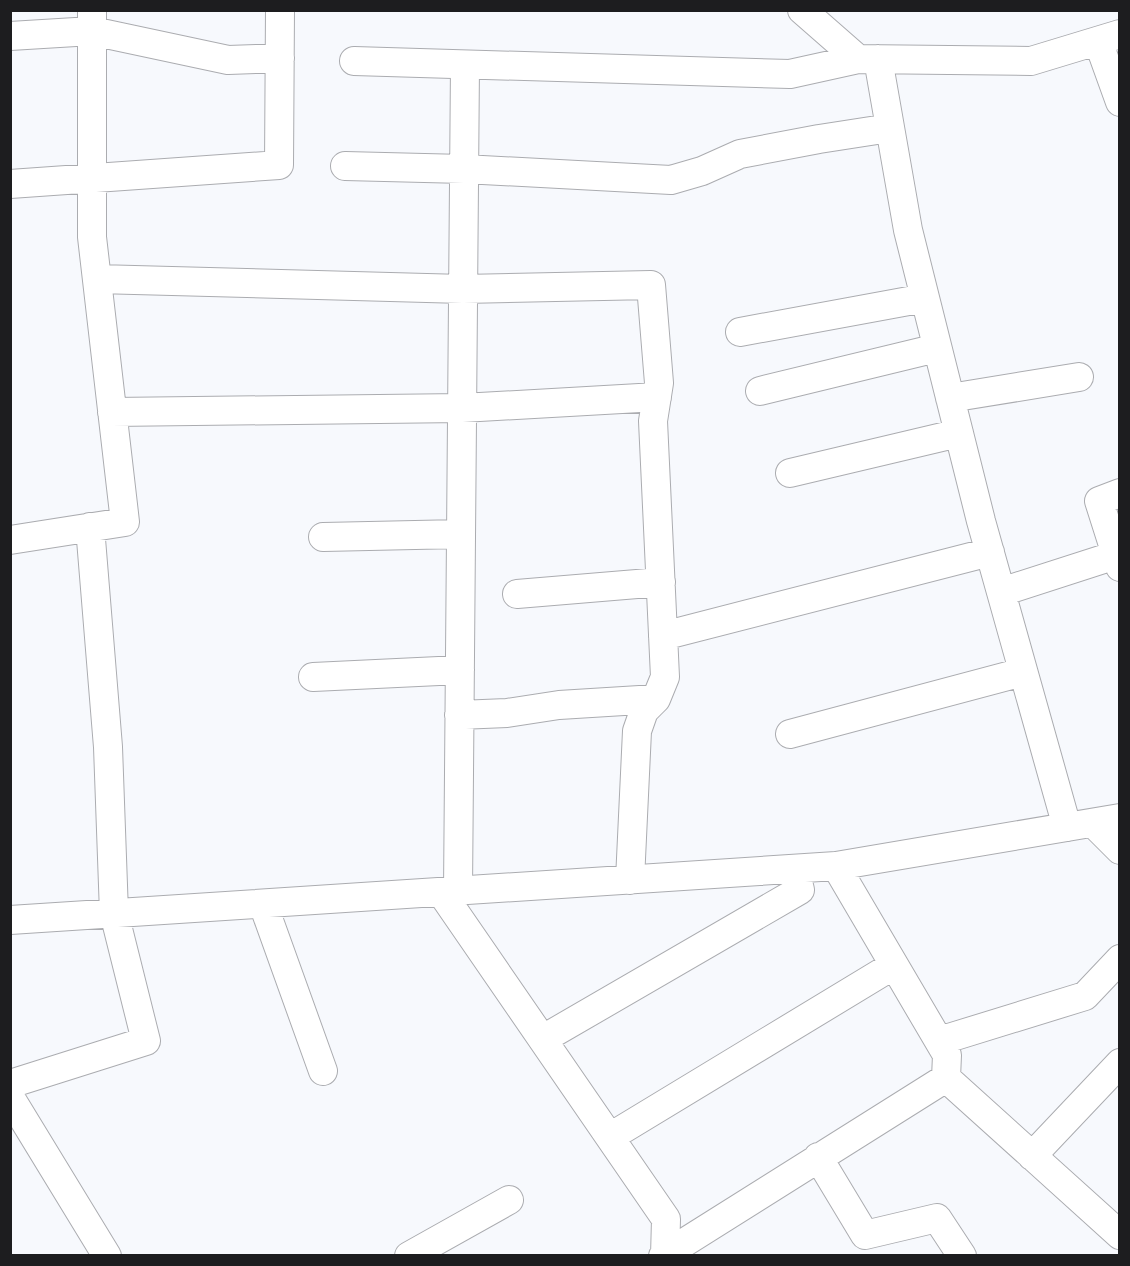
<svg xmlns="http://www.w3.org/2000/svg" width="1130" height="1266" font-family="'Fira Sans',sans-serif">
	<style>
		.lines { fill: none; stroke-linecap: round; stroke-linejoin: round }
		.minor-casing { stroke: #abacb0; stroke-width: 30 }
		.minor { stroke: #fff; stroke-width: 28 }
	</style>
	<rect width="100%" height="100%" fill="#f7f9fd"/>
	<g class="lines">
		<g class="minor-casing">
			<path id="minor" d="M802 10 858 59 1031 61 1120 34
				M10 36 92 31 228 60 280 58
				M1098 41 1120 102
				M878 59 908 230 981 521 1067 827
				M354 61 790 74 858 59
				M345 166 464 169 671 180 702 171 740 154 819 139 890 128
				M10 184 279 165 280 10
				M97 279 463 289 651 285 659 383 653 421 665 677 656 699 644 711 637 731 630 880
				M740 332 925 298
				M760 391 937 348
				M950 398 1079 377
				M112 412 462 408 657 397
				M790 473 959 433
				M1120 493 1099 501 1120 567
				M323 537 461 534
				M10 540 125 522 92 237V10
				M1001 592 1116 555
				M517 594 661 582
				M663 636 990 552
				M313 677 460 670
				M459 715 507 713 559 705 656 699
				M790 734 1023 672
				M1093 823 1120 850
				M836 866 947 1055 946 1078
				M458 891 465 65
				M441 892 666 1219 665 1256
				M263 904 323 1071
				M10 920 836 866 1120 818
				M543 1039 800 890 795 869
				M939 1041 1085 996 1120 959
				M10 1084 146 1041 114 913 108 747 90 527
				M10 1097 107 1256
				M610 1137 894 965
				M1032 1156 1120 1063
				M818 1157 865 1235 937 1218 962 1256
				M409 1256 509 1200
				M663 1256 946 1078 1120 1235"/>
		</g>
		<use href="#minor" class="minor"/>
	</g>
	<rect width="1130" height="1266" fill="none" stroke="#1d1d1f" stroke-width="24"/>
</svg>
